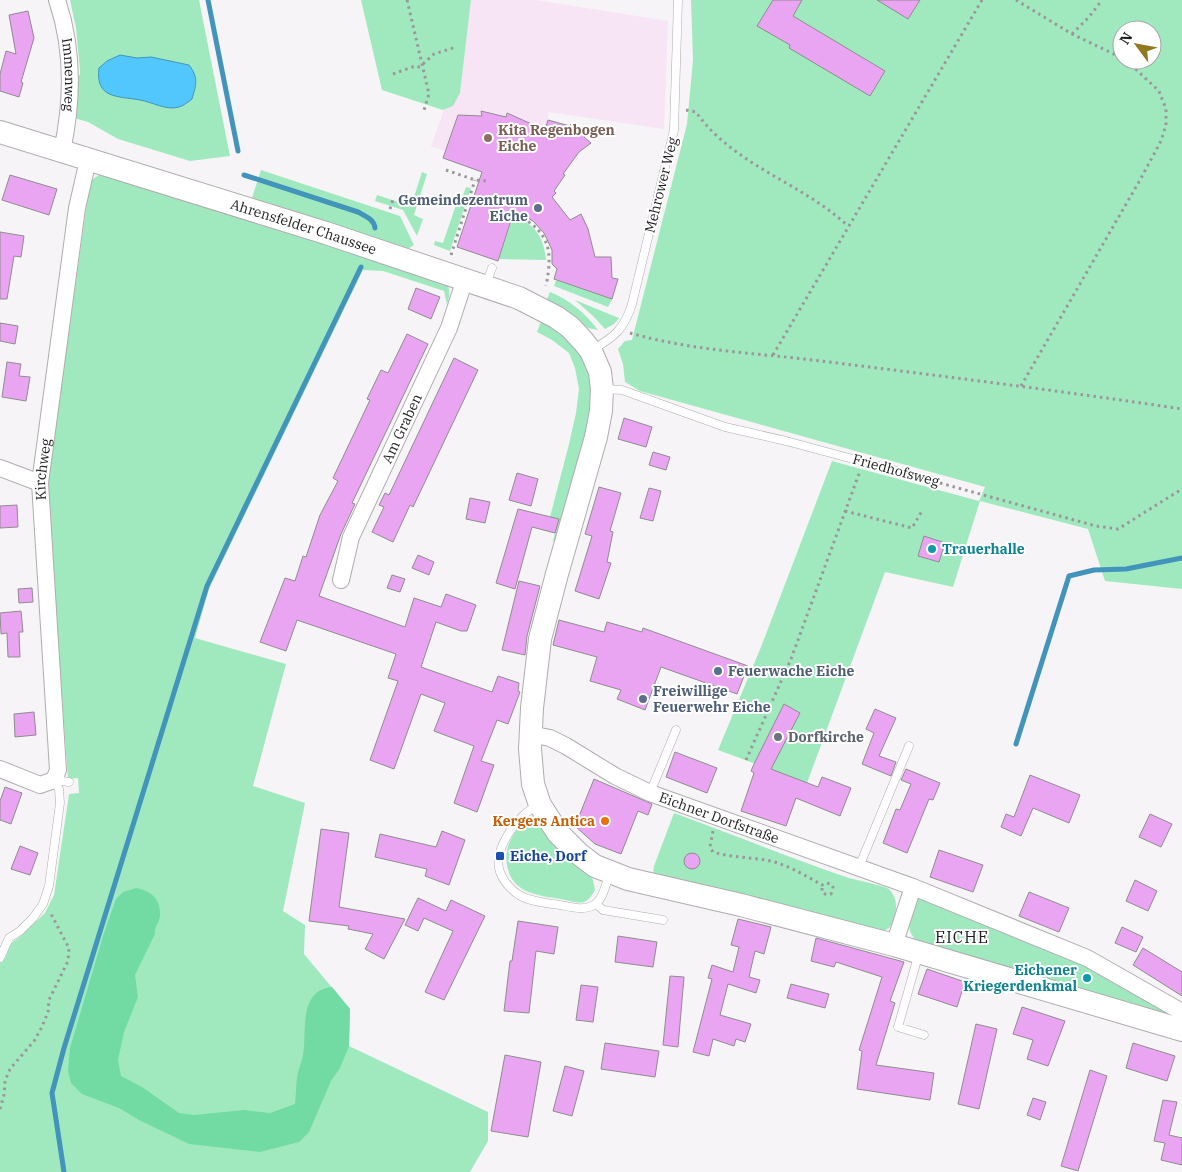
<svg xmlns="http://www.w3.org/2000/svg" width="1182" height="1172" font-family="'IBM Plex Serif',serif">
	<style>
		.education { fill: #f7e4f5 }
		.green { fill: #a0e9bf; fill-rule: evenodd }
		.forest { fill: #71dba3 }
		.water { fill: #52c7fd; stroke: #4294ba }
		.lines { fill: none; stroke-linecap: round; stroke-linejoin: round }
		.stream { stroke: #4294ba; stroke-width: 5 }
		.building { fill: #e9a5f2; stroke: #8f8c8f }
		.service-casing { stroke: #afacaf; stroke-width: 9 }
		.minor-casing { stroke: #afacaf; stroke-width: 18 }
		.secondary-casing { stroke: #afacaf; stroke-width: 24 }
		.path { stroke: #9a979a; stroke-width: 3; stroke-dasharray: 2.5 4; stroke-linecap: butt }
		.service { stroke: #fff; stroke-width: 8 }
		.minor { stroke: #fff; stroke-width: 16 }
		.secondary { stroke: #fff; stroke-width: 22 }
		.education-dot { fill: #8d6e63; stroke: #fff; stroke-width: 2 }
		.service-dot { fill: #5c6f8a; stroke: #fff; stroke-width: 2 }
		.culture-dot { fill: #0f9aa8; stroke: #fff; stroke-width: 2 }
		.worship-dot { fill: #6b7280; stroke: #fff; stroke-width: 2 }
		.food-dot { fill: #e8710a; stroke: #fff; stroke-width: 2 }
		.transit-dot { fill: #1a4fb4; stroke: #fff; stroke-width: 2 }
		.labels { text-anchor: middle; dominant-baseline: central; stroke-width: 4; stroke-linejoin: round; paint-order: stroke }
		.street-label { font-size: 14px; fill: #1e1c1e; stroke: #fff }
		.education-label { font-size: 14px; font-weight: bold; fill: #785e54; stroke: #fff; text-anchor: start }
		.service-label { font-size: 14px; font-weight: bold; fill: #4e5e75; stroke: #fff; text-anchor: start }
		.culture-label { font-size: 14px; font-weight: bold; fill: #0d838f; stroke: #fff; text-anchor: start }
		.worship-label { font-size: 14px; font-weight: bold; fill: #5b616d; stroke: #fff; text-anchor: start }
		.food-label { font-size: 14px; font-weight: bold; fill: #c56008; stroke: #fff; text-anchor: end }
		.transit-label { font-size: 14px; font-weight: bold; fill: #164399; stroke: #fff; text-anchor: start }
		.quarter-label { font-size: 16px; letter-spacing: 1px; fill: #1e1c1e; stroke: #fff }
	</style>
	<rect width="100%" height="100%" fill="#f7f4f7"/>
	<path class="education" d="M471 0H536L668 21 664 129 548 112V120L532 167 520 195 498 260 457 247 476 190 486 194 492 176 443 158 445 151 431 146 444 110 460 93Z"/>
	<path class="green" d="M70 0H199L230 156 190 161 118 139 88 122 74 118 77 76 80 75V70L76 28Z
		M361 0H471L460 93 453 106 443 110 382 90Z
		M691 0H1182V589L1105 581 1088 529 980 501 953 587 885 572 807 783 718 750 761 647 832 461 979 501 985 487 640 391 625 382 623 364 618 349 625 341 632 340 687 124 693 60ZM1122 30H1152V60H1122ZM924 537 945 543 939 562 918 556Z
		M261 170 400 216 414 245 406 250 251 201Z
		M422 172 427 174 414 215 423 219 417 236 403 210 375 201 377 195 411 206Z
		M105 174 365 255 447 284C451 292 449 297 447 305L444 291 383 271 363 270 209 589 195 638 286 664 253 786 305 803 283 911 305 925 304 954 350 1009 349 1046 488 1112V1141L470 1172H0V958L5 959 10 944 21 936 45 913 54 895 69 794 79 793 78 778 68 779 47 489 90 181 99 175Z
		M466 187 471 188 450 251 434 245 435 241 443 243 457 202H458L461 194 463 195Z
		M513 216C535 224 544 237 546 260L499 259Z
		M556 280 612 299 608 307 554 286Z
		M550 292C569 299 586 314 598 330L588 328 547 299Z
		M575 300 619 318 614 324 605 329 593 316Z
		M542 319C559 332 575 343 585 362 601 392 583 445 575 475 570 497 564 520 558 542H553L558 519 550 517 569 444 576 413 579 389 575 368 569 353 552 340 537 332Z
		M674 813C732 834 790 858 849 878 857 880 885 886 889 889 897 897 897 907 895 917 892 926 889 930 880 932L653 874 654 866Z
		M529 820 536 822 559 851 575 865 590 874 593 880 595 890C592 895 589 900 584 902 578 904 568 900 561 899 540 896 513 893 508 869 505 859 506 849 511 839 515 832 521 822 529 820Z
		M920 897 1098 971 1177 1017 916 941C914 938 911 934 910 931 907 919 912 904 920 897Z"/>
	<path class="forest" d="M136 888C151 891 161 899 160 915 160 923 154 926 155 934L135 975 138 997 124 1032 118 1060 121 1076 142 1087 179 1113 194 1115 244 1110 270 1113 295 1104C296 1095 296 1086 297 1077 298 1069 302 1062 303 1055 307 1032 298 990 332 987L350 1009 349 1046 340 1068 331 1081 309 1132 299 1142 260 1152 189 1144 139 1120 119 1108 82 1094 71 1083 68 1071 70 1048 104 933 116 899 123 892Z"/>
	<path class="water" d="M120 55 137 58 151 57 189 65C199 78 196 85 192 99 188 102 183 106 179 107 167 111 152 102 140 100 118 96 95 99 99 68L107 61Z"/>
	<g class="lines">
		<path class="stream" d="M208 0 238 151
			M244 175 358 212C365 216 374 219 375 228
			M1016 744 1069 576 1094 570 1126 569 1182 558
			M64 1172 52 1093 64 1048 207 586 361 267"/>
	</g>
	<path class="building" d="M773 0H802L793 16 885 71 870 96 789 48 790 45 757 26Z
		M877 0H920L908 19Z
		M28 11 34 38 21 82 23 83 19 97 0 91V74L6 51 16 54 9 15Z
		M481 111 506 117 507 113 545 130 548 120 570 126 571 124 586 129 584 137 591 143 579 152 563 174 565 175 554 191 556 193 552 197 570 220 581 214 588 229 595 257H611L612 278 618 279 612 299 554 279 557 269 552 264V250L544 233 533 221 514 211 498 261 457 247 482 172 443 158 458 115 482 116Z
		M10 175 57 189 49 215 2 200Z
		M0 232 24 236 21 257 14 256 7 299H0Z
		M416 288 440 297 431 319 408 309Z
		M0 323 18 326 15 344 0 341Z
		M407 334 428 344 352 503 355 504 341 534 319 596 405 627 414 598 441 607 446 594 476 605 467 631H461L436 622 421 667 492 692 498 676 519 683 518 691 520 692 508 724 497 720 481 761 494 765 477 812 454 803 474 746 434 731 445 703 421 694 394 769 370 760 398 681 388 678 396 654 297 620 286 651 260 642 285 578 295 581 303 556 306 557 320 515 338 481 333 478 370 400 367 399 381 370 388 373Z
		M454 358 478 370 413 507 410 505 393 542 372 532 384 507 379 505 385 493 389 495Z
		M7 362 21 364 19 376 30 377 26 401 2 397Z
		M624 418 652 427 646 447 618 439Z
		M653 452 670 457 666 470 649 465Z
		M517 473 538 479 531 506 509 500Z
		M599 487 621 493 610 531 613 532 607 562 611 563 599 599 575 591 592 536 585 534Z
		M649 488 661 491 653 521 640 518Z
		M470 498 490 502 485 523 466 519Z
		M17 505 18 527 0 528V506Z
		M518 509 559 519 555 533 532 527 515 589 496 583Z
		M924 536 945 543 939 562 918 556Z
		M418 555 434 562 429 575 412 568Z
		M392 575 405 579 400 592 387 588Z
		M519 581 540 586 527 636 525 655 502 650Z
		M32 588 33 602 19 603 18 589Z
		M21 611 23 632H19L20 657H8L7 633 1 634 0 613Z
		M559 620 604 632 607 622 642 632 643 628 748 666 737 694 661 667 645 710 617 699 621 690 590 681 597 657 553 645Z
		M784 704 800 713 771 769 818 787 822 777 851 788 840 816 796 798 786 826 741 811 754 773 751 771 754 764Z
		M875 709 896 718 879 756 896 762 891 776 862 764 874 733 866 729Z
		M34 712 36 735 15 737 14 714Z
		M675 752 717 768 707 793 666 777Z
		M906 769 940 783 933 800 929 799 907 853 883 843 896 809 900 810 911 784 901 780Z
		M1030 775 1080 795 1069 823 1033 808 1021 836 1001 827 1006 814 1014 817Z
		M594 779 652 804 648 815 638 811 621 854 595 844 575 826Z
		M5 787 22 793 11 824 0 820V801Z
		M1150 814 1172 824 1161 847 1139 837Z
		M321 829 349 833 339 907 405 919 384 959 365 949 373 934 348 929 349 926 309 921Z
		M442 831 465 840 449 885 425 876 427 869 375 857 380 834 436 847Z
		M20 846 38 853 30 875 11 869Z
		M939 850 983 865 973 892 930 877Z
		M684 861a8 8 0 1 1 16 0a8 8 0 1 1-16 0Z
		M1135 880 1157 891 1148 911 1126 901Z
		M1029 892 1069 908 1059 932 1019 916Z
		M418 898 446 911 451 900 485 916 444 1000 425 992 453 931 424 918 418 931 405 925Z
		M738 919 771 927 764 954 755 951 749 977 760 980 756 993 728 984 720 1015 751 1024 745 1042 736 1039 734 1046 713 1039 709 1056 693 1052 712 979 708 978 712 965 733 972 739 947 731 945Z
		M518 921 558 927 554 954 536 951 529 1013 504 1011 510 961H512Z
		M1122 927 1143 937 1136 952 1115 943Z
		M618 936 657 942 653 967 615 962Z
		M816 938 904 962 890 1001 895 1003 876 1065 934 1073 930 1100 857 1089 862 1051 859 1050 882 977 836 962 834 967 811 961Z
		M1143 948 1182 972V996L1133 965Z
		M927 969 965 982 957 1007 918 994Z
		M670 976 684 977 678 1047 663 1045Z
		M791 984 829 994 825 1008 787 998Z
		M581 985 598 987 593 1022 576 1020Z
		M1022 1007 1065 1021 1048 1066 1027 1059 1033 1040 1013 1034Z
		M976 1024 997 1029 979 1109 958 1104Z
		M605 1043 659 1051 655 1077 601 1069Z
		M1133 1043 1175 1056 1167 1081 1126 1068Z
		M505 1055 541 1062 528 1137 491 1131Z
		M565 1066 584 1071 572 1116 553 1111Z
		M1090 1070 1107 1076 1078 1171 1061 1166Z
		M1033 1098 1046 1102 1040 1120 1027 1115Z
		M1163 1100 1177 1102 1169 1135 1182 1138V1165L1161 1160 1165 1143 1154 1141Z"/>
	<g class="lines">
		<g class="service-casing">
			<path id="service" d="M486 284 492 268
				M592 350C614 337 624 330 632 304L674 130 678 0
				M604 389 622 390 725 427 786 441 931 480
				M54 780 69 782
				M650 793 676 730
				M537 806C518 814 492 850 500 872 503 881 511 890 519 895 531 902 547 903 560 905 571 907 584 911 594 905 603 900 606 884 609 875
				M859 867 909 746
				M596 904 603 910 663 920
				M919 953 898 1027 924 1035
				M0 958 9 938 20 931 33 918 43 904 49 886 60 803 59 789 54 780"/>
		</g>
		<g class="minor-casing">
			<g id="minor">
				<path id="s1" d="M57 0C74 50 73 100 62 151"/>
				<path d="M0 468 40 483"/>
				<path id="s2" d="M341 580 351 537 449 328 465 279"/>
				<path id="s3" d="M530 734 550 738 566 746 615 776 650 793 913 887 1087 958 1182 1012"/>
				<path id="s4" d="M0 769 40 785 54 780 58 770 40 483 77 208 88 160"/>
				<path d="M894 945 913 887"/>
			</g>
		</g>
		<g class="secondary-casing">
			<g id="secondary">
				<path id="s5" d="M0 132 326 233 519 298 556 317 570 327 583 341 591 351 600 372 602 389 601 411 596 437 557 574 540 639 532 708 530 749 533 784 540 805 558 833 579 854 595 866 628 879 741 905 894 945 1182 1030"/>
			</g>
		</g>
		<path class="path" d="M407 0 429 94 424 110
			M1016 0 1072 34 1122 58
			M1072 34 1089 17 1102 0
			M423 64 434 54 456 47
			M393 74 415 66 423 68
			M686 110 696 112C734 166 801 182 848 226
			M446 170 475 180 488 181
			M390 209 393 199
			M517 215C550 232 553 251 546 286
			M451 255 475 180
			M630 333C693 351 757 353 821 361 942 376 1062 391 1182 409
			M773 355 982 0
			M1021 386 1140 180 1161 141 1166 125V109L1159 91 1126 60
			M940 483 1096 526 1118 529 1182 489
			M845 511 912 528 922 511
			M746 760 791 659 860 471
			M713 831 710 847 713 852C732 858 752 857 771 861 790 866 806 876 822 885L826 883 831 884 833 887 831 894H825L822 892V885
			M0 1109 4 1095 5 1081 10 1069 34 1041 42 1027 48 1012 49 1000 68 961 69 948 50 912"/>
		<use href="#service" class="service"/>
		<use href="#minor" class="minor"/>
		<use href="#secondary" class="secondary"/>
	</g>
	<circle class="education-dot" cx="488" cy="138" r="5"/>
	<g class="service-dot">
		<circle cx="538" cy="208" r="5"/>
		<circle cx="718" cy="671" r="5"/>
		<circle cx="643" cy="699" r="5"/>
	</g>
	<g class="culture-dot">
		<circle cx="932" cy="549" r="5"/>
		<circle cx="1087" cy="978" r="5"/>
	</g>
	<circle class="worship-dot" cx="778" cy="737" r="5"/>
	<circle class="food-dot" cx="605" cy="821" r="5"/>
	<rect class="transit-dot" x="495" y="851" width="10" height="10" rx="2.5"/>
	<g class="labels">
		<g class="street-label">
			<text stroke="none"><textPath href="#s1" startOffset="76">Immenweg</textPath></text>
			<text transform="translate(661 185) rotate(-76)">Mehrower Weg</text>
			<text stroke="none"><textPath href="#s5" startOffset="318">Ahrensfelder Chaussee</textPath></text>
			<text stroke="none"><textPath href="#s2" startOffset="164">Am Graben</textPath></text>
			<text stroke="none"><textPath href="#s4" startOffset="370">Kirchweg</textPath></text>
			<text transform="translate(896 470) rotate(15)">Friedhofsweg</text>
			<text stroke="none"><textPath href="#s3" startOffset="208">Eichner Dorfstraße</textPath></text>
		</g>
		<g class="education-label">
			<text x="498" y="130">Kita Regenbogen<tspan x="498" dy="16">Eiche</tspan></text>
		</g>
		<g class="service-label">
			<text x="528" y="200" text-anchor="end">Gemeindezentrum<tspan x="528" dy="16">Eiche</tspan></text>
			<text x="728" y="671">Feuerwache Eiche</text>
			<text x="653" y="691">Freiwillige<tspan x="653" dy="16">Feuerwehr Eiche</tspan></text>
		</g>
		<g class="culture-label">
			<text x="942" y="549">Trauerhalle</text>
			<text x="1077" y="970" text-anchor="end">Eichener<tspan x="1077" dy="16">Kriegerdenkmal</tspan></text>
		</g>
		<g class="worship-label">
			<text x="788" y="737">Dorfkirche</text>
		</g>
		<g class="food-label">
			<text x="595" y="821">Kergers Antica</text>
		</g>
		<g class="transit-label">
			<text x="510" y="856">Eiche, Dorf</text>
		</g>
		<g class="quarter-label">
			<text x="962" y="937">EICHE</text>
		</g>
	</g>
	<g transform="translate(1137 45) rotate(302)"><circle r="24" fill="#ffffff" stroke="#a5a4a5"/>
	<path d="M0-4L9 19L0 12L-9 19Z" fill="#8f7a1f"/>
	<text y="-8" font-size="14" font-weight="bold" text-anchor="middle" fill="#1e1c1e">N</text>
	</g>
</svg>
